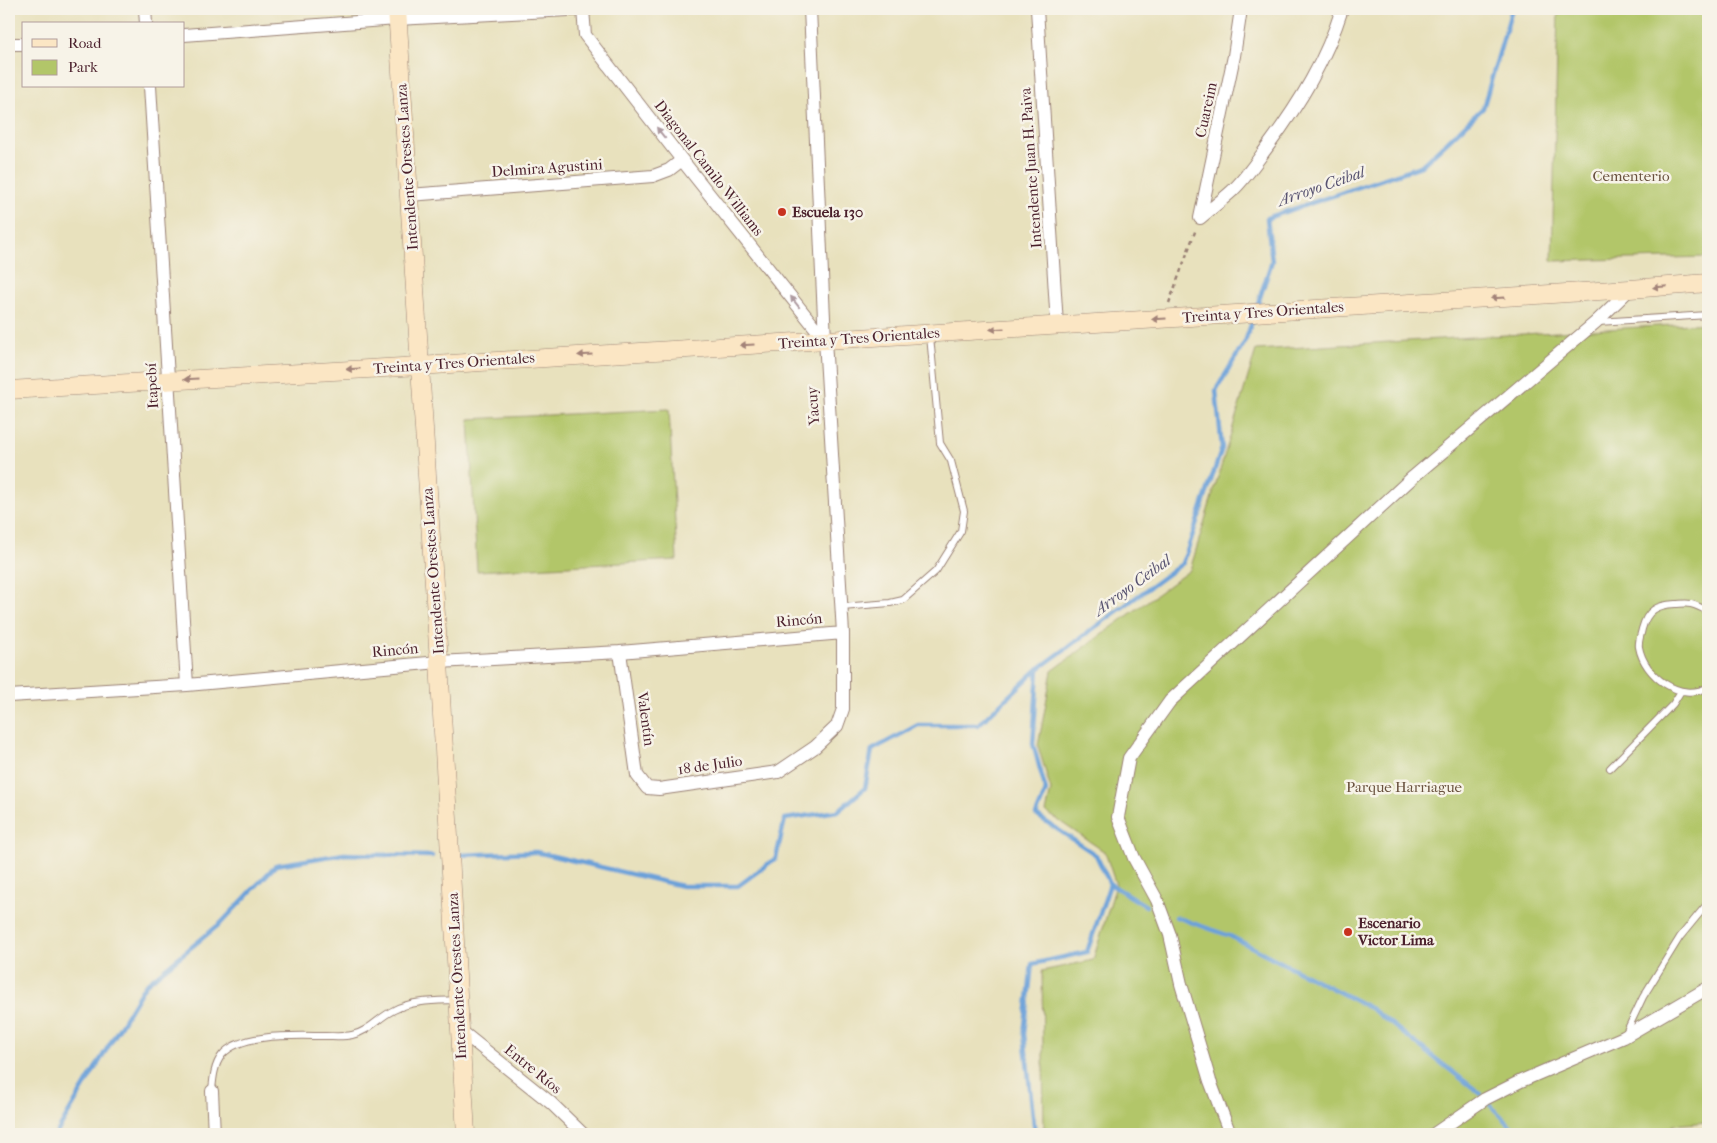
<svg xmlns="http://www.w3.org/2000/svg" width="1717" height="1143" font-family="'IM FELL French Canon',serif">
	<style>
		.green { fill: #b2c669; stroke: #7e724a }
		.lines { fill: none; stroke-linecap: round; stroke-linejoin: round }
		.stream { stroke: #6ca1d9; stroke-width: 4.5 }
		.lane-casing { stroke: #998074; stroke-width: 8 }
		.street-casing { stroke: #998074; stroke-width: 14 }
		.secondary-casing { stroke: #998074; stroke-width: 19 }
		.path { stroke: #998074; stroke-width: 2.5; stroke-dasharray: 4 4; stroke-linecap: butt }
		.lane { stroke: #fff; stroke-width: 6 }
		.street { stroke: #fff; stroke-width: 12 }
		.secondary { stroke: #fbe6c4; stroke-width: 18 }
		.oneway { fill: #ae9aa0 }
		.oneway2 { fill: #a28278 }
		.poi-dot { fill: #c8321e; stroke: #f7f3e8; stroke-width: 2 }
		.labels { text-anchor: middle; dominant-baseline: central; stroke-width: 5; stroke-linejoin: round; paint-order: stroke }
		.street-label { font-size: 15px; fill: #4a1f2b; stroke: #f7f3e8 }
		.park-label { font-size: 15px; fill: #69513e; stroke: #f7f3e8 }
		.poi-label { font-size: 15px; font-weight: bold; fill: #4a1f2b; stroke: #f7f3e8; text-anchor: start }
		.water-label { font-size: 16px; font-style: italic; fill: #585371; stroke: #f7f3e8 }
	</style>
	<rect width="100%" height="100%" fill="#f7f3e8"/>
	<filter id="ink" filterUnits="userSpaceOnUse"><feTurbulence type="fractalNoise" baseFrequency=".02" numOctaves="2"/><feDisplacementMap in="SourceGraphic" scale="10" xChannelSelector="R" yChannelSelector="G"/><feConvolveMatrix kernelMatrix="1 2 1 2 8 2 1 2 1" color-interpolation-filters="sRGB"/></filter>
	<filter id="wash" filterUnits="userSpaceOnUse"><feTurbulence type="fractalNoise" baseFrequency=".0096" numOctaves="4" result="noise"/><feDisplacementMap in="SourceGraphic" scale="20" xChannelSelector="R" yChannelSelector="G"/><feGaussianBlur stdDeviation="1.12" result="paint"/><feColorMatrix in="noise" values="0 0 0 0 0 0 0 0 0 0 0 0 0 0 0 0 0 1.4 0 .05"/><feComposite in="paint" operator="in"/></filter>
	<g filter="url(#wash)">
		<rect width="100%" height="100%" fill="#e8e1bd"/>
		<path class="green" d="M1558 9H1708V257L1552 261Z
			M1708 323V1122L1673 1125 1675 1134H1044L1042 971 1093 960 1116 885 1105 852 1046 812 1051 790 1038 746 1052 671 1190 570 1256 350Z
			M669 409 677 560 477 571 469 419Z"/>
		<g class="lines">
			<path class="stream" d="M1256 309 1272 261 1267 218 1421 166 1483 108 1512 9
				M458 855 536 852 682 886H738L776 858 785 819 838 811 865 788 872 750 918 725H978L1038 669
				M1110 884 1146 906
				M1176 917 1230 936 1372 1009 1481 1094
				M1490 1105 1519 1134
				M56 1134 145 985 221 923 276 865 344 854 432 856
				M1035 1134 1024 1034 1032 964 1087 952 1110 884 1096 855 1036 815 1046 791 1033 744 1038 669 1183 563 1222 448 1216 390 1245 342 1254 316"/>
		</g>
	</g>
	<g filter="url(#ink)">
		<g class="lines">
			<g class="lane-casing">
				<path id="lane" d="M1598 322 1708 315
					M842 607 890 603 903 600 936 571 961 531 964 511 951 461 940 443 930 336
					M1708 611C1703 609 1696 605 1691 604 1686 603 1680 604 1675 604 1657 605 1647 610 1642 629 1641 634 1638 642 1639 647 1644 676 1681 703 1708 687
					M1610 768 1673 704 1681 691
					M1625 1035 1643 997 1680 937 1708 903
					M212 1091C213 1079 214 1065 222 1055 241 1032 298 1036 325 1036 334 1036 344 1037 352 1035 368 1032 379 1017 394 1010 413 1000 437 1001 458 1000"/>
			</g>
			<g class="street-casing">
				<path id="street" d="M145 9 146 24
					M583 9 585 35 682 160 825 340
					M1037 9 1057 325
					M184 35 397 19 588 9
					M9 44H24
					M150 86 187 685
					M409 195 653 176 669 170 682 160
					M1200 218C1211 209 1222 200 1232 191 1246 178 1257 161 1268 146 1300 103 1326 60 1342 9
					M1200 218 1234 56 1241 9
					M620 652 637 775 647 788 659 789 778 772 815 747 837 726 843 709V633L825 340 810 9
					M9 696 187 685 439 662 620 652 843 633
					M461 1031 551 1103 583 1134
					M212 1091 214 1134
					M1230 1134 1210 1081 1181 984 1170 935 1157 900 1134 858 1118 817 1129 758 1170 701 1413 477 1596 322 1630 289
					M1434 1134 1485 1099 1521 1081 1624 1037 1708 988"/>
			</g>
			<g class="secondary-casing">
				<path id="secondary" d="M397 9 439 662 466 1134
					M9 390 419 366 1630 289 1708 283"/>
			</g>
			<path class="path" d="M1169 303 1196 229"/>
			<use href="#lane" class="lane"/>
			<use href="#street" class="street"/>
			<use href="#secondary" class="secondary"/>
		</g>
		<defs><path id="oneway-solid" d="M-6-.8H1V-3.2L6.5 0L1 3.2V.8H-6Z" transform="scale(1.25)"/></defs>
		<g class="oneway">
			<use href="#oneway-solid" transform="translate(661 133) rotate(-128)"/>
			<use href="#oneway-solid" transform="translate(795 302) rotate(-128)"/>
		</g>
		<g class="oneway2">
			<use href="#oneway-solid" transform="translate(1660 287) rotate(175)"/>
			<use href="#oneway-solid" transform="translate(1498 298) rotate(176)"/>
			<use href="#oneway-solid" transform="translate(1159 319) rotate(176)"/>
			<use href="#oneway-solid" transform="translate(997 329) rotate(176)"/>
			<use href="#oneway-solid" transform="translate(747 345) rotate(176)"/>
			<use href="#oneway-solid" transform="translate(585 355) rotate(176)"/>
			<use href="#oneway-solid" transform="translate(353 369) rotate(177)"/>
			<use href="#oneway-solid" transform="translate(191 379) rotate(177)"/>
		</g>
	</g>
	<g class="poi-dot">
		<circle cx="782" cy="212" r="5"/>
		<circle cx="1348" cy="932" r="5"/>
	</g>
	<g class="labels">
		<g class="street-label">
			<text transform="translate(1206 110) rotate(-78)">Cuareim</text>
			<text transform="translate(407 167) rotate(-94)">Intendente Orestes Lanza</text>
			<text transform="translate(547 168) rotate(-4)">Delmira Agustini</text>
			<text transform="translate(709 168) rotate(52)">Diagonal Camilo Williams</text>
			<text transform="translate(1031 168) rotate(-94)">Intendente Juan H. Paiva</text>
			<text transform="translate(1263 312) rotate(-4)">Treinta y Tres Orientales</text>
			<text transform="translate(859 338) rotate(-4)">Treinta y Tres Orientales</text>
			<text transform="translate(454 363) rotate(-4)">Treinta y Tres Orientales</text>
			<text transform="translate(152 386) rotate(-93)">Itapebí</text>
			<text transform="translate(813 406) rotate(-94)">Yacuy</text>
			<text transform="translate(433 571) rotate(-94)">Intendente Orestes Lanza</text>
			<text transform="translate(799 620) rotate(-5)">Rincón</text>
			<text transform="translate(395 650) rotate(-5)">Rincón</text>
			<text transform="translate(646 719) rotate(82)">Valentín</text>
			<text transform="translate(710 765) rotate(-8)">18 de Julio</text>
			<text transform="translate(457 976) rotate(-93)">Intendente Orestes Lanza</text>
			<text transform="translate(533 1069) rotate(39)">Entre Ríos</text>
		</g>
		<g class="park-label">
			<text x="1631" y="176">Cementerio</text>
			<text x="1404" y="787">Parque Harriague</text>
		</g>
		<g class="poi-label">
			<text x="792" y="212">Escuela 130</text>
			<text x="1358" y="923">Escenario<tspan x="1358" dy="17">Victor Lima</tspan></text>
		</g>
		<g class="water-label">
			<text transform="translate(1321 186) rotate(-19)">Arroyo Ceibal</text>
			<text transform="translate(1132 585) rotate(-36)">Arroyo Ceibal</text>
		</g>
	</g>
	<rect width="1717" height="1143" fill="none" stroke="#f7f3e8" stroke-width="30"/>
	<rect x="22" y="22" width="162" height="65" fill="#f7f3e8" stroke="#b29e9c"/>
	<rect x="32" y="39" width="25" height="8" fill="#fbe6c4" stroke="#b29e9c"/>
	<text x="68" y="48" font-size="15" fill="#4a1f2b">Road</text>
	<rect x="32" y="60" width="25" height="15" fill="#b2c669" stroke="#b29e9c"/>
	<text x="68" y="72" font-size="15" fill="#4a1f2b">Park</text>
</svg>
